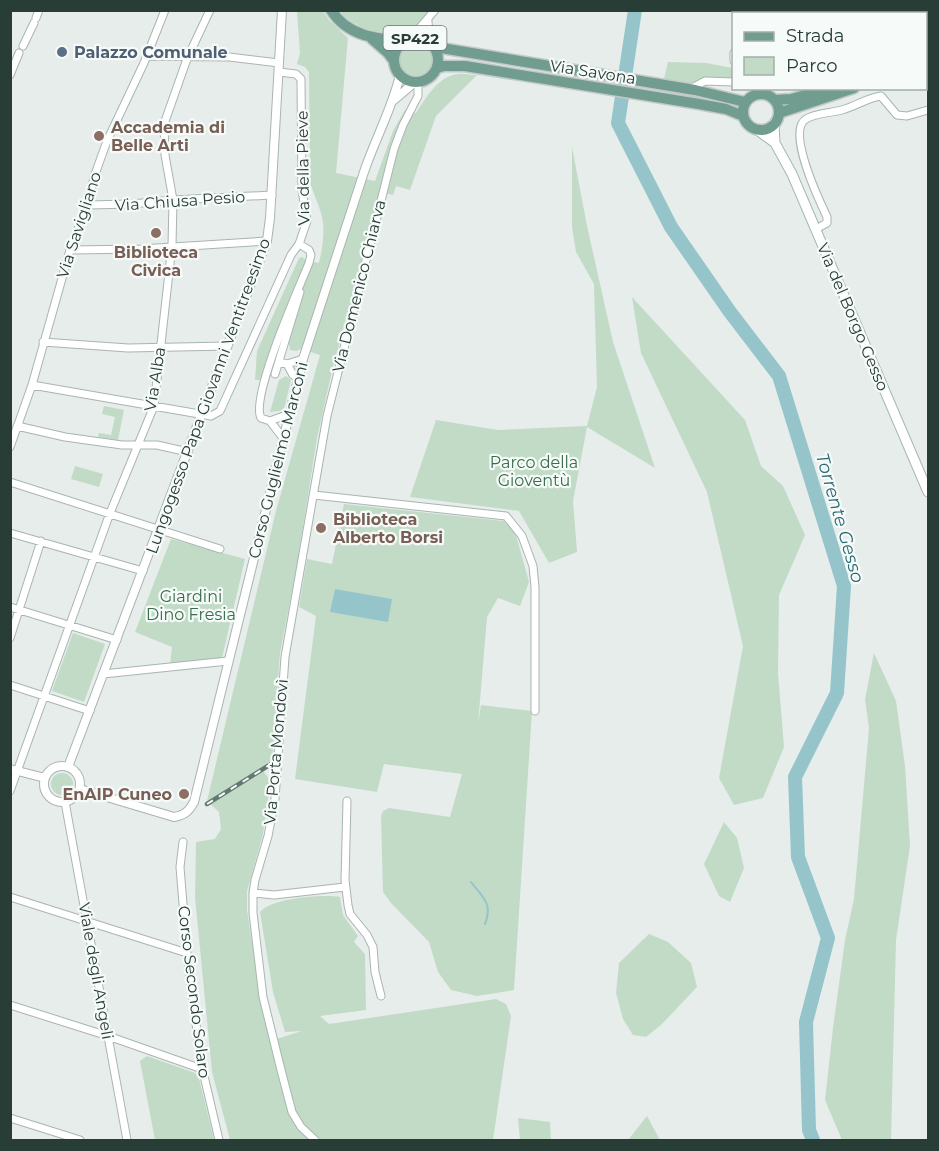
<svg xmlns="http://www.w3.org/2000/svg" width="939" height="1151" font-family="Montserrat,sans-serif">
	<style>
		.green { fill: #c2dbc7 }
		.water { fill: #95c5cb }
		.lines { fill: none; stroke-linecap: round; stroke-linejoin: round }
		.stream { stroke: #95c5cb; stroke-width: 2 }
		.river { stroke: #95c5cb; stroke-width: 14 }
		.minor-casing { stroke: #a9b5b0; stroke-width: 9 }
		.tertiary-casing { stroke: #a9b5b0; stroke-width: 10 }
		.secondary-casing { stroke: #a6b7b0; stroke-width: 11 }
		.primary-casing { stroke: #c3c9c7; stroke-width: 13 }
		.minor { stroke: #fff; stroke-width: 7 }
		.tertiary { stroke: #fff; stroke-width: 8 }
		.secondary { stroke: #fff; stroke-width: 9 }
		.primary { stroke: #709d8f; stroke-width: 10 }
		.rail-casing { stroke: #627871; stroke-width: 4.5 }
		.rail { stroke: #f6faf8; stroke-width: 2; stroke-dasharray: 7; stroke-linecap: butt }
		.service-dot { fill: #5c6f8a; stroke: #f6faf8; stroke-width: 2 }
		.education-dot { fill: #8d6e63; stroke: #f6faf8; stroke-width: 2 }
		.labels { text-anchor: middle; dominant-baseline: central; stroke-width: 4.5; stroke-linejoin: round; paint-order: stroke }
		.shield { fill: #f6faf8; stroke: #657670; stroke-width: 1.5 }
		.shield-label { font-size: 15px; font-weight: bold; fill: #273d36 }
		.service-label { font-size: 16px; font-weight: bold; fill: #4e5e75; stroke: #f6faf8; text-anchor: start }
		.street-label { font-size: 16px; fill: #273d36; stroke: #f6faf8 }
		.education-label { font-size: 16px; font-weight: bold; fill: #785e54; stroke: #f6faf8; text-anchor: start }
		.park-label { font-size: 16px; fill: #366f49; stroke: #f6faf8 }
		.water-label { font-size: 18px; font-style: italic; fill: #286972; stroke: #f6faf8 }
	</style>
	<rect width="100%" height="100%" fill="#e6edea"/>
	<path class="green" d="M297 11H323L329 20 348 38 336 173 375 181 393 131 405 110 416 113C426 98 438 76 458 74 464 73 471 75 477 75L436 116 410 190 396 186 393 195 380 192 332 371 317 438 297 565 280 653 272 760 261 768 270 780V785L263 834 247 891V910L260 995 270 1041 302 1031 285 1032 273 992 260 912C272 898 323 894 340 897L343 915 358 936 354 942 365 954 366 1010 320 1016 329 1024 496 999 506 1004 511 1016 493 1140H230L212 1072 195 897 196 842 215 839 221 829 219 812 207 801 276 511 320 355 301 349 296 351 290 350 288 338 277 334 260 380H255L257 351 299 258 302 257 306 260 319 263C323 246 326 226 320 210 317 200 313 193 310 182L309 72 305 67 297 64 300 53Z
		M340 11H429C425 15 421 22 416 25 392 40 356 31 340 11Z
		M399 60a17 17 0 1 1 34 0a17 17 0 1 1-34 0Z
		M668 62 706 63 733 68V80L699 79 691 84 664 79Z
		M572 147 587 226 613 342 655 468 587 427 573 501 577 552 549 563 519 511 410 497 436 420 498 430 587 426 597 387 594 284 576 252 572 227Z
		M632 297 745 420 761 466 783 486 805 535 779 595 778 673 784 747 763 798 734 805 719 778 743 646 707 492 641 353Z
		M286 376 291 380 284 409 279 411 270 412 279 380Z
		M104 406 124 410 118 440 98 437 99 433 111 435 115 417 102 414Z
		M75 466 103 474 99 487 71 479Z
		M344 504 504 521 516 535 529 582 520 606 498 598 487 617 478 724 481 705 532 711 514 990 477 996 451 990 438 972 429 942 391 903 383 892 381 816 383 811 389 808 450 817 462 774 384 764 377 792 295 779 316 616 299 607 307 559 332 564Z
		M171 539 245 559 222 658 170 665 172 647 135 632Z
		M73 633 105 644 84 702 52 691Z
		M874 653 896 701 905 766 910 846 896 940 891 1140H842L825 1100 833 1028 845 940 854 899 869 728 865 699Z
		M51 784a11 11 0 1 1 22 0a11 11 0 1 1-22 0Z
		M724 822 737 838 744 868 730 902 719 896 704 864Z
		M649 934 668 942 691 963 697 987 662 1024 646 1037 633 1035 623 1019 616 993 619 963Z
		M147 1056 198 1074 214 1140H155L140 1061Z
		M647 1116 660 1140H628Z
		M518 1118 550 1122 551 1140H520Z"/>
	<path class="water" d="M335 589 392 599 388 622 330 612Z"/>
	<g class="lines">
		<path class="stream" d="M471 882C483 898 493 903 485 924"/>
		<path class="river" d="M635 10 618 123 671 227 730 312 779 376 844 586 837 693 795 777 798 857 828 938 806 1022 809 1130 813 1140"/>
		<g class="minor-casing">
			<path id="minor" d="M749 14 750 10
				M36 18 39 10
				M428 21 429 42
				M926 25 928 24
				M411 38 435 10
				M23 46 34 23
				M734 53V61
				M147 56 229 57 279 63
				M10 75 19 53
				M690 89 705 81 734 82
				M88 205 132 204 173 200 272 195
				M816 229 827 223V217C819 200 786 131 806 119 815 113 831 113 842 110 856 106 867 98 881 96L897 115 907 116 928 110
				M70 250 141 249 267 241
				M43 342 128 348 228 346
				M279 362 287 364 303 359
				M287 364 293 375 298 378
				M275 374 300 292
				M32 385 211 416 220 411 291 255 299 244 307 221 302 190 301 79 296 74 279 72
				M270 421 289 414
				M17 426 65 437 122 445H157L188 452
				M283 438 270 421 261 418C250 397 299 288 309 263L311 255 309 250 299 244
				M10 447 32 385 70 250 89 201 94 177 107 141 144 63 165 10
				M10 482 220 549
				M314 495 506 516 522 536 533 566 535 587V711
				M10 533 143 571
				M10 607 117 640
				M10 638 41 541
				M103 674 228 661
				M10 685 90 711
				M10 791 110 513 154 406 172 246 173 200 165 155 164 124 187 59 210 10
				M347 801 345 880 348 905 350 914 367 935 373 947 375 972 381 996
				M65 802 127 1140
				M183 842 180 867 187 953 201 1063 219 1140
				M253 893 274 895 345 887
				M10 897 187 953
				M10 1005 108 1036 202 1069
				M10 1118 80 1140
				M315 1140 301 1127 292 1112 281 1070 263 997 253 913V893L255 880 268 836 275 799 285 657 327 416 394 149 403 125 418 96V82"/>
		</g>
		<g class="tertiary-casing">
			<path id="tertiary" d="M394 100 415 82
				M44 784a18 18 0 1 1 36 0a18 18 0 1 1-36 0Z
				M68 767 267 241 270 218 282 10
				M10 769 45 778
				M80 789 174 817C185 815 189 811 194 802L303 359 364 172C375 139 392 109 400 75"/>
		</g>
		<g class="secondary-casing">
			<path id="secondary" d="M774 123 775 143
				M756 129 775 143 792 174 928 492"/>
		</g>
		<g class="primary-casing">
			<path id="primary" d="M331 10C348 37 377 39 406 41
				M394 60a22 22 0 1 1 44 0a22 22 0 1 1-44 0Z
				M372 39 388 53 394 61
				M435 47 695 90 745 102
				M926 54 928 52
				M437 68 444 66H465L699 104 726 109 743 116
				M743 112a18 18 0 1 1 36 0a18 18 0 1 1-36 0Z
				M775 100 791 99 831 88
				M779 113 854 88"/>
		</g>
		<use href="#minor" class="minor"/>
		<use href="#tertiary" class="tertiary"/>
		<use href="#secondary" class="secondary"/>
		<use href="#primary" class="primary"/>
		<g class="rail-casing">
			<path id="rail" d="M207 804 271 764"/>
		</g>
		<use href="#rail" class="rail"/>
	</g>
	<circle class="service-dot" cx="62" cy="52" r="6"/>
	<g class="education-dot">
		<circle cx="99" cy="136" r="6"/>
		<circle cx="156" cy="233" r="6"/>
		<circle cx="321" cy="528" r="6"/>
		<circle cx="184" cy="794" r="6"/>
	</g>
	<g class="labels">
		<rect class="shield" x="383.5" y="26" width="63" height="24" rx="4.5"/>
		<g class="shield-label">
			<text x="415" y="38">SP422</text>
		</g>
		<g class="service-label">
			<text x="74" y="52">Palazzo Comunale</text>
		</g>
		<g class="street-label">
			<text transform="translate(593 72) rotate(9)">Via Savona</text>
			<text transform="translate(303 168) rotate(-91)">Via della Pieve</text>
			<text transform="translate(180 201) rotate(-4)">Via Chiusa Pesio</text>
			<text transform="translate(79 225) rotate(-72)">Via Savigliano</text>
			<text transform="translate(359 286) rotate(-76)">Via Domenico Chiarva</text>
			<text transform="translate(853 317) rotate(67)">Via del Borgo Gesso</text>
			<text transform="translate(155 379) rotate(-81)">Via Alba</text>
			<text transform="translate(208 396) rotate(-70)">Lungogesso Papa Giovanni Ventitreesimo</text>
			<text transform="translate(278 460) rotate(-76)">Corso Guglielmo Marconi</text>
			<text transform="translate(276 752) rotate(-85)">Via Porta Mondovì</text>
			<text transform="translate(96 971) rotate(80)">Viale degli Angeli</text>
			<text transform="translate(194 992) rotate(83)">Corso Secondo Solaro</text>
		</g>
		<g class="education-label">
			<text x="111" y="127">Accademia di<tspan x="111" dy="18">Belle Arti</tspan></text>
			<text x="156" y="252" text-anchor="middle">Biblioteca<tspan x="156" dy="18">Civica</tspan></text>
			<text x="333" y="519">Biblioteca<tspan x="333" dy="18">Alberto Borsi</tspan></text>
			<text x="172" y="794" text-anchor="end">EnAIP Cuneo</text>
		</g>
		<g class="park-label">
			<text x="534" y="462">Parco della<tspan x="534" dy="18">Gioventù</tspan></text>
			<text x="191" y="596">Giardini<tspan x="191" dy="18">Dino Fresia</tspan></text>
		</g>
		<g class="water-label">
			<text transform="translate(840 518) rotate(74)">Torrente Gesso</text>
		</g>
	</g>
	<rect width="939" height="1151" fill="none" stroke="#273d36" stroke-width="24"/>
	<rect x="732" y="12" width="195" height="78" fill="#f6faf8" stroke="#a3aeaa" stroke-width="1.5"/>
	<rect x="744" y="32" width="30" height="9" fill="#709d8f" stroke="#a3aeaa" stroke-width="1.5"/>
	<text x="786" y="42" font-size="18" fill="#273d36">Strada</text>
	<rect x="744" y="57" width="30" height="18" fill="#c2dbc7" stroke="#a3aeaa" stroke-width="1.5"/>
	<text x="786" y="72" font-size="18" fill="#273d36">Parco</text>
</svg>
